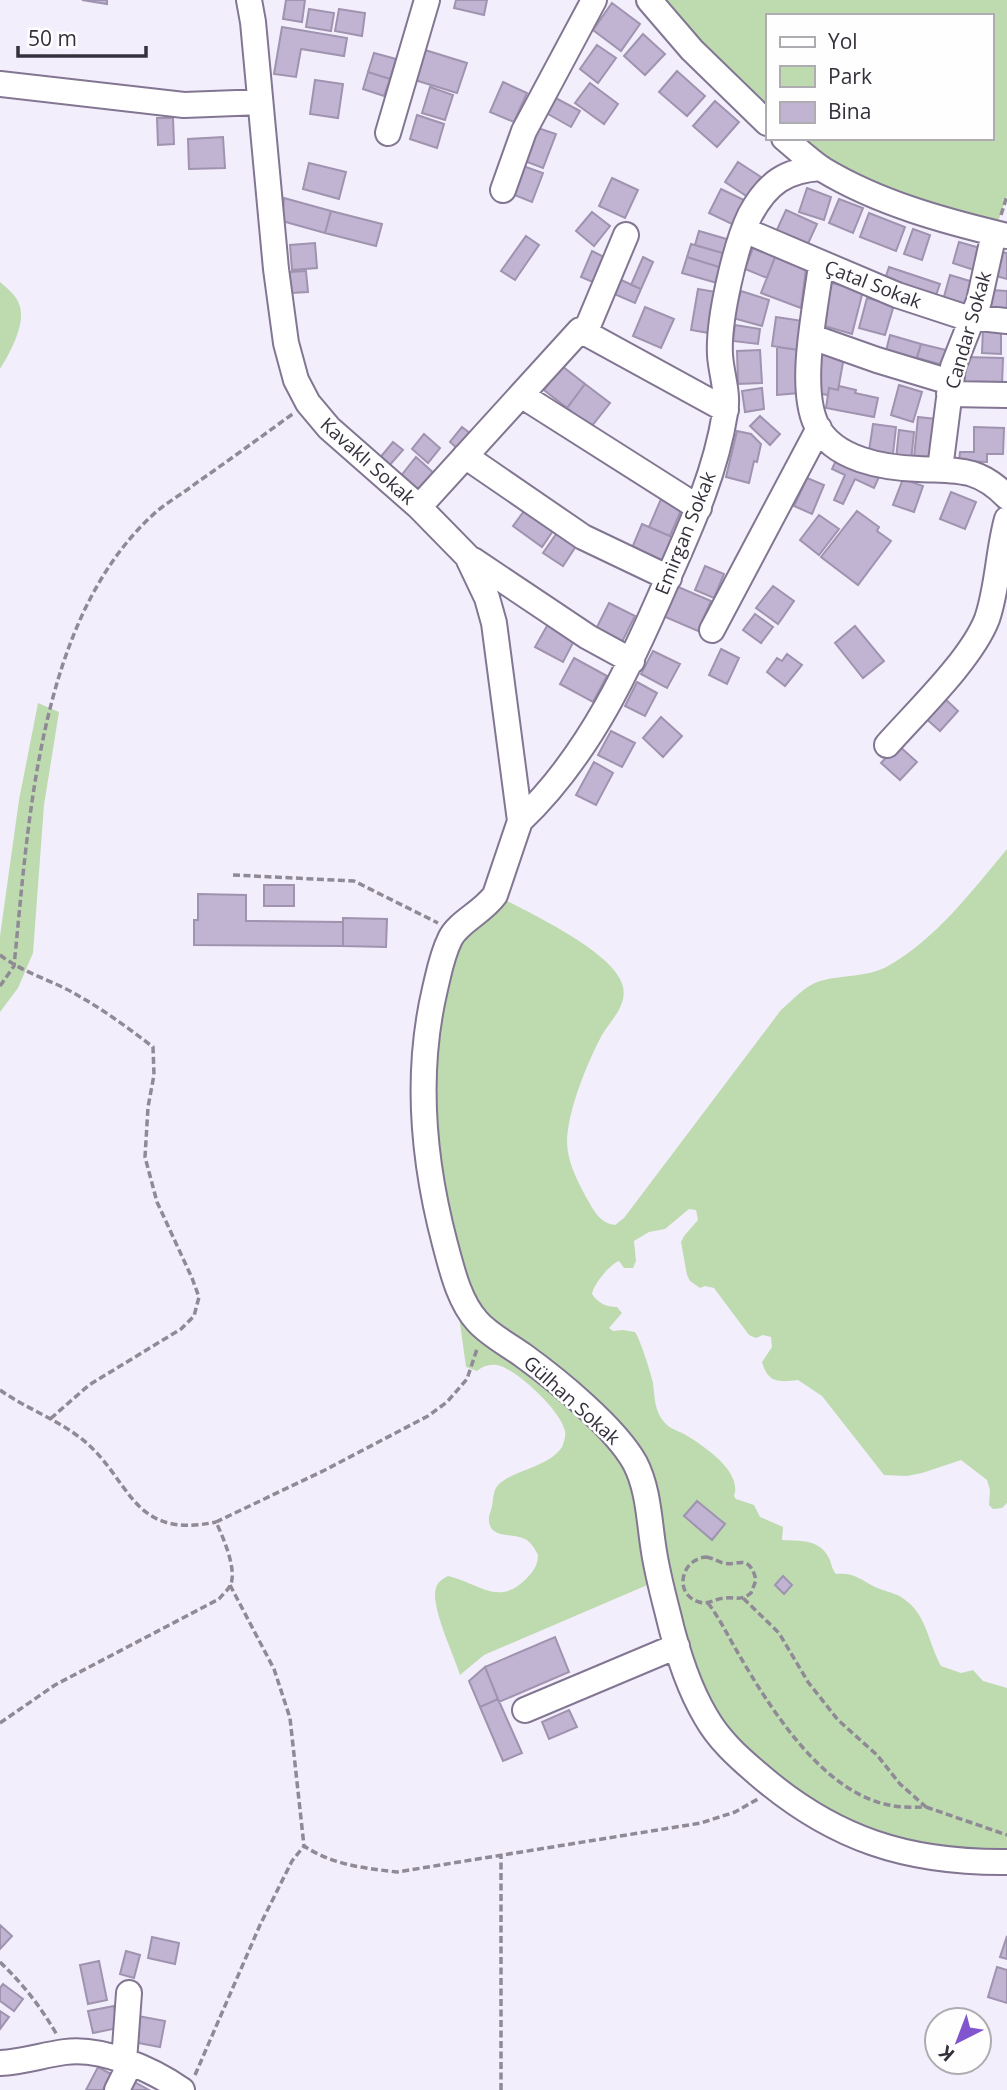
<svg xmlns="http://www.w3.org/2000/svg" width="1007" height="2090" font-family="'Open Sans',sans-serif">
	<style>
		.green { fill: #bedbb0 }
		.building { fill: #c0b4d2; stroke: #9f93b0; stroke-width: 2 }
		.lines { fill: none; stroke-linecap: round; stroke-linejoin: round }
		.minor-casing { stroke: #827692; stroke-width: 28 }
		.path { stroke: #8f8a96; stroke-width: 3.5; stroke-dasharray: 7 3.5; stroke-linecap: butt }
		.minor { stroke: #fff; stroke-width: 24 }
		.labels { text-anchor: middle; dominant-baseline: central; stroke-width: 5; stroke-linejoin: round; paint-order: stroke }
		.street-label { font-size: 19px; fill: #35303c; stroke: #fefefe }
	</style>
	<rect width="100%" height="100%" fill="#f3eefb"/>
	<path class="green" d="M649 0H1007V196L994 233 962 225 784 138H991V16H767V123Z
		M0 282C7 288 16 295 19 304 27 322 10 353 0 369Z
		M38 703 59 712 44 805 33 953 18 988 0 1012V936L19 800Z
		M1007 849V1503L1002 1508 993 1509 989 1505 990 1490 987 1480 961 1460 922 1473 907 1476 884 1475 822 1396 798 1380C780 1382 768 1384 762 1362L772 1347 771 1337 763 1335 756 1338 749 1335 714 1288 705 1286 700 1288 690 1281 687 1275 681 1242 684 1236 698 1220 696 1210 689 1209 665 1229 649 1232 634 1241 636 1261 633 1268H624L619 1261C610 1264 593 1285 592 1294 598 1303 606 1307 617 1307L622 1313 609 1328 613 1331 623 1330 635 1332C640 1339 651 1373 653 1383 655 1398 654 1411 665 1423 669 1428 678 1431 684 1434 703 1445 743 1472 734 1496L736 1499 754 1505 760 1517 783 1527 782 1540C801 1541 819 1539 829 1558 832 1564 831 1568 836 1574 853 1572 860 1579 875 1587 883 1591 893 1592 901 1597 927 1613 927 1640 941 1666L961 1673 973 1670 983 1681 1007 1688V1862L881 1846 727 1746 659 1580 484 1655 460 1675C454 1655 430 1606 436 1588 438 1581 443 1579 448 1576 479 1583 498 1607 526 1579 533 1572 538 1565 538 1555 535 1549 531 1542 525 1539 514 1533 490 1539 489 1521 488 1517 491 1511 492 1506 493 1501 493 1495 495 1490 503 1471 547 1470 562 1447 564 1442 566 1436 565 1431 561 1411 517 1369 497 1365 489 1364 483 1366 477 1371L466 1367 458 1309 429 1169 441 960 495 895C526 911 617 953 623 987 627 1006 611 1020 602 1035 587 1063 568 1110 567 1141 567 1161 577 1180 586 1197 593 1209 599 1223 615 1225L624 1218 781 1010C793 1000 804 986 820 981 841 975 869 977 888 966 936 939 972 891 1007 849Z"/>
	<path class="building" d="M82 0H107V4Z
		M286 0H305L302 22 283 19Z
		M456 0H487L484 15 454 8Z
		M612 3 640 24 621 51 593 30Z
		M309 9 334 13 331 31 306 27Z
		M339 9 365 13 362 36 335 31Z
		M282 27 347 38 344 56 301 49 296 77 274 74Z
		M643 34 665 54 645 75 624 56Z
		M597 45 616 58 598 83 580 69Z
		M425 50 467 63 457 93 415 80Z
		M374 53 396 59 390 79 368 72Z
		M677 71 705 96 687 116 659 92Z
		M368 72 390 79 384 96 363 89Z
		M315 80 343 84 338 118 310 114Z
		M503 82 527 93 514 122 490 112Z
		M590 83 618 104 604 124 575 103Z
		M430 87 453 95 445 120 422 113Z
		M550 95 580 111 571 127 541 110Z
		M715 101 739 122 717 147 693 126Z
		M417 115 444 124 437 148 410 139Z
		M157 118H173L174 144 158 145Z
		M535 127 556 134 543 168 522 160Z
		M223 137 225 168 189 169 188 139Z
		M738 162 761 177 748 197 725 182Z
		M309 163 346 172 339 199 303 189Z
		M523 166 543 173 532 202 512 194Z
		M612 178 638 190 625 218 599 206Z
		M807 188 831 197 824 220 799 212Z
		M721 189 746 201 734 225 709 213Z
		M284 198 331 211 325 233 282 221Z
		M839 199 863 208 853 233 829 223Z
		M786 210 817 224 806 248 775 234Z
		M331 211 382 224 376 246 325 233Z
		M592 212 610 226 594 246 576 231Z
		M869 213 905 227 896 251 860 237Z
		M913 229 930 235 922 260 904 254Z
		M699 231 730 240 726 254 695 245Z
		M526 236 539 245 515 280 501 271Z
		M959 242 980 248 974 270 953 263Z
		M315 243 317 268 292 270 290 245Z
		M691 244 726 254 722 268 687 257Z
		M753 248 775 257 767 278 745 269Z
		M592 251 606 258 595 283 581 277Z
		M1001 252 1007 253V279L996 276Z
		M643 257 653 262 641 289 631 285Z
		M687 257 722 268 717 283 682 273Z
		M775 257 806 269 801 308 761 293Z
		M889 267 940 284 935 298 884 282Z
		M306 271 308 292 291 293 289 272Z
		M950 275 973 282 966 307 943 300Z
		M619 279 641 289 635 303 612 293Z
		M832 283 863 291 852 334 821 325Z
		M698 289 716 292 709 333 691 330Z
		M992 290 1007 291V312L990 311Z
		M741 291 769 300 762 326 733 318Z
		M867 298 894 305 885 335 859 328Z
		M645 307 674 319 661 348 633 336Z
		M776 317 803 321 799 350 772 346Z
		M735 325 760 329 758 344 733 341Z
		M983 329 1001 330V354L982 353Z
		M890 335 921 344 915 363 885 355Z
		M921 344 946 350 943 365 917 358Z
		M777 347 799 350V393L777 395Z
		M760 350 762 383 738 384 737 351Z
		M820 353 844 357 838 390 829 388 828 395 816 393Z
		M965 357 1003 358 1002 385 964 383Z
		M562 366 585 384 567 408 544 390Z
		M585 384 610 403 591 427 567 408Z
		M899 385 922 392 913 422 891 415Z
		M839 386 856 390 855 393 878 398 874 417 826 408 829 388 838 390Z
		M762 388 764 409 745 412 742 391Z
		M760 416 780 434 770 445 750 426Z
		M918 417 936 419 932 459 914 457Z
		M873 424 896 427 893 454 869 451Z
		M462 427 471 434 458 449 450 442Z
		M974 427 1004 428 1003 454H987V462L959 461 960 452H974Z
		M899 430 914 432 911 461 896 459Z
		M737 431 751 434 761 444 757 462 754 461 749 483 726 477Z
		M424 434 440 448 428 463 412 449Z
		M393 442 403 450 388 467 379 459Z
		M416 457 436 475 420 494 400 477Z
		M837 458 879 477 874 488 855 479 843 504 834 500 845 475 832 469Z
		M807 478 824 485 812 514 794 506Z
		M903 479 923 486 914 512 893 505Z
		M951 492 976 502 965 529 940 519Z
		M661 499 682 508 670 536 649 527Z
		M527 507 555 528 542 547 513 526Z
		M857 511 879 527 877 531 891 541 858 585 821 557Z
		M819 515 839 529 819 555 800 540Z
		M642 524 672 537 662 561 632 548Z
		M559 530 578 543 563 566 543 553Z
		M705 566 724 574 714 598 695 590Z
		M676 586 711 601 698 631 663 616Z
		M773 586 794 601 778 624 756 608Z
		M609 603 635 616 621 644 595 631Z
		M755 614 773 627 761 643 743 630Z
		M548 624 575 639 563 662 535 647Z
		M855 626 884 661 863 678 835 643Z
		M721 649 739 658 727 684 709 675Z
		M653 651 680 664 667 688 641 674Z
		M787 654 802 665 785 686 767 672 777 658 782 661Z
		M574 658 607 676 593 702 560 684Z
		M637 682 657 693 645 716 625 706Z
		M941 695 958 711 940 731 923 716Z
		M661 717 682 736 663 757 643 738Z
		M611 731 635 743 622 767 598 755Z
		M898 745 917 762 900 780 881 763Z
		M594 762 613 773 596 805 576 795Z
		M264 885H294V906H264Z
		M198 894 246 895V921L343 922V946L194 945V920H198Z
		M343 918 387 919 386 947 343 946Z
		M697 1501 725 1524 712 1540 684 1516Z
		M783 1576 792 1585 784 1594 775 1585Z
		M555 1637 569 1672 499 1702 485 1667Z
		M485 1667 498 1699 480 1707 469 1681Z
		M498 1699 522 1753 503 1761 480 1707Z
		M569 1710 577 1727 549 1739 542 1722Z
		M0 1925 12 1936 0 1949Z
		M1007 1936V1959L1000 1957Z
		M152 1937 179 1943 175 1964 148 1958Z
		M126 1951 140 1955 134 1978 120 1974Z
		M99 1961 107 2000 88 2004 80 1965Z
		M997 1967 1007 1970V2003L988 1997Z
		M3 1984 23 1999 14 2011 0 2001V1988Z
		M114 2006 118 2028 93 2033 88 2011Z
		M0 2011 9 2017 0 2029Z
		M138 2016 165 2021 160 2047 133 2042Z
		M98 2067 111 2074 103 2090H86Z
		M131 2080 149 2090H126Z"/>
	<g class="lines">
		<g class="minor-casing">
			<path id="minor" d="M249 0 253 22 276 269 286 343 296 380 308 403 329 428 419 507 467 556 487 598 494 623 520 821 495 895C482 913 458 922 450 939 442 955 439 972 435 989 415 1074 423 1161 445 1244 452 1270 459 1301 477 1321 489 1335 509 1345 524 1356 557 1380 615 1427 635 1463 648 1488 649 1518 653 1545 656 1568 662 1591 668 1614 676 1648 688 1687 706 1717 719 1740 738 1757 758 1774 833 1839 907 1863 1007 1862
				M649 0 692 50 767 123
				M0 84 184 105 260 102
				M388 133 427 0
				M784 138C796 148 809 160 822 169 878 203 944 221 1007 236
				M503 190 524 131 594 0
				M744 230 897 295 961 316 1007 321
				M821 265C816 307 798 385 816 424 833 460 885 468 919 469 958 471 978 467 1007 497
				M585 333 626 235
				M812 337 877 360 950 382
				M949 394 1007 395
				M521 395 699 508
				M465 456 583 537 669 578
				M940 469 953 367 979 301 994 233
				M419 507 580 330 726 410
				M473 560 588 637 632 661
				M712 630 819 428
				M887 745C917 711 971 660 987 619 998 587 998 551 1007 519
				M520 821C590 755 631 664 668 578 692 524 716 471 725 413 729 394 721 373 720 355 718 320 735 246 750 215 767 183 786 170 821 168
				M525 1710 677 1646
				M124 2061 129 1993
				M0 2063C22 2062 43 2055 65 2052 102 2047 152 2069 182 2090
				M117 2090 130 2064"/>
		</g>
		<path class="path" d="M1001 215 1007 196
			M233 875 354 881 438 923
			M0 955C22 972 48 979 72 992 101 1008 127 1027 153 1047L154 1075 148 1107 145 1157 157 1202 192 1278 199 1297 194 1316 181 1329 89 1385 49 1420
			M0 986 14 966C29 820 38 617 156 512 169 501 185 492 199 481 231 459 262 436 294 413
			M0 1390C24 1407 51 1417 75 1434 132 1473 126 1541 216 1522
			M706 1557C713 1558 717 1561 723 1563 737 1567 749 1552 756 1580L751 1593C742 1601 736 1597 726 1598 716 1598 709 1605 699 1602 673 1594 681 1559 706 1557Z
			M230 1585 274 1669 290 1718 304 1846C333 1865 363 1868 397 1872L701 1823 735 1812 758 1799
			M708 1603C720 1619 728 1636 738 1653 770 1708 822 1792 889 1805 901 1808 914 1807 926 1807L900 1784 877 1755 838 1720 808 1682 779 1633 743 1598
			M0 1723 55 1685 219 1599C222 1595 227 1591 230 1586 238 1571 223 1537 216 1522L325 1470 428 1416 447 1402 467 1379 477 1349
			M926 1807 1007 1835
			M0 1962C23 1984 41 2007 57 2035
			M195 2075 260 1925 292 1861 304 1846
			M501 2090V1854"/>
		<use href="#minor" class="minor"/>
	</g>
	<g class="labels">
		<g class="street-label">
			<text transform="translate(873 284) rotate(21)">Çatal Sokak</text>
			<text transform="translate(968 330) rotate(-74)">Candar Sokak</text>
			<text transform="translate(368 461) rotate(42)">Kavaklı Sokak</text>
			<text transform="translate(685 533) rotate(-68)">Emirgan Sokak</text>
			<text transform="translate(572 1400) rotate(42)">Gülhan Sokak</text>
		</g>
	</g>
	<rect x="766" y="14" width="228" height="126" fill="#fefefe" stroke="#aeacb0" stroke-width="2"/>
	<rect x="780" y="37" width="35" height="10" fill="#ffffff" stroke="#aeacb0" stroke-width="2"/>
	<text x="828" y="49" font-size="21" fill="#35303c">Yol</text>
	<rect x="780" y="66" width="35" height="21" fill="#bedbb0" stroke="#aeacb0" stroke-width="2"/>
	<text x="828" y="84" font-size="21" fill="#35303c">Park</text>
	<rect x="780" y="102" width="35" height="21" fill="#c0b4d2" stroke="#aeacb0" stroke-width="2"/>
	<text x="828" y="119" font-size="21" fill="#35303c">Bina</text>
	<g transform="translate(958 2041) rotate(222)"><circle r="33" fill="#fefefe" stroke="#aeacb0" stroke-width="2"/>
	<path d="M0-5L12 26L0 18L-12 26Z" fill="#8055ce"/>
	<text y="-10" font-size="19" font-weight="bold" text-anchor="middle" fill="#35303c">K</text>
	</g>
	<path d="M18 46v10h128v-10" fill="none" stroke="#35303c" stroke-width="3.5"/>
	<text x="28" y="46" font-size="21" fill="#35303c" stroke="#fefefe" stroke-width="5" paint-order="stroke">50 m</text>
</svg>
